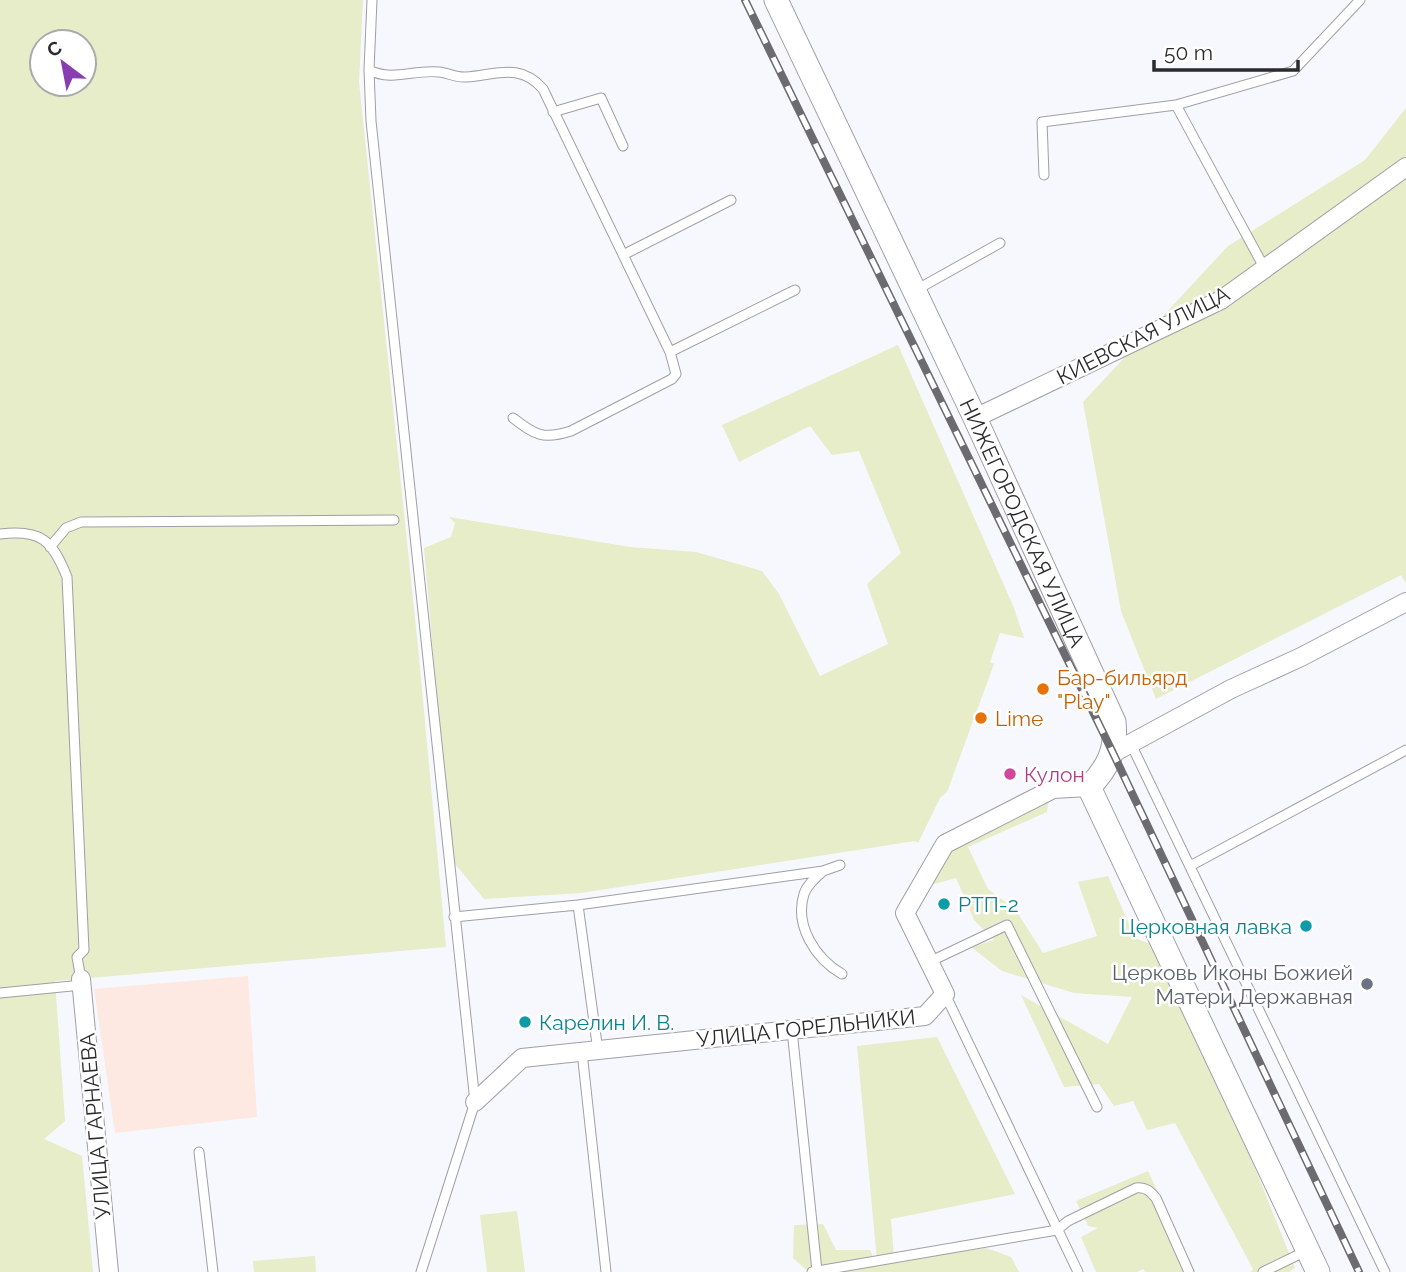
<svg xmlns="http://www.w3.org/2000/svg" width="1406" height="1272" font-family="Raleway,sans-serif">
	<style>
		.industrial { fill: #fde9e1 }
		.green { fill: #e7ecc9; fill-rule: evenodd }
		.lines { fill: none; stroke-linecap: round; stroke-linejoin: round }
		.service-casing { stroke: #9f9fa6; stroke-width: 11 }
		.minor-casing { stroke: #9f9fa6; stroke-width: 20 }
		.tertiary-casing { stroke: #9f9fa6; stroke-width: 25 }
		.service { stroke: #fff; stroke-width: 9 }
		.minor { stroke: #fff; stroke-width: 18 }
		.tertiary { stroke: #fff; stroke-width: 23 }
		.rail-casing { stroke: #6c6c70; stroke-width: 8 }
		.rail { stroke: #fff; stroke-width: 5; stroke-dasharray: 16; stroke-linecap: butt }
		.food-dot { fill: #e8710a; stroke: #fff; stroke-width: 2.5 }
		.hotel-dot { fill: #d1479c; stroke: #fff; stroke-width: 2.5 }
		.culture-dot { fill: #0f9aa8; stroke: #fff; stroke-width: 2.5 }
		.worship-dot { fill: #6b7280; stroke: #fff; stroke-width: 2.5 }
		.labels { text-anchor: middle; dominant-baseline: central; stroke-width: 5; stroke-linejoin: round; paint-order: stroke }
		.street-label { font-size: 21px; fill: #2b2b2e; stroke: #fff }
		.food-label { font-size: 21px; fill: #c56008; stroke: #fff; text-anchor: start }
		.hotel-label { font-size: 21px; fill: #b23c85; stroke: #fff; text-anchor: start }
		.culture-label { font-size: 21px; fill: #0d838f; stroke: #fff; text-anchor: start }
		.worship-label { font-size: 21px; fill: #5b616d; stroke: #fff; text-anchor: end }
	</style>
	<rect width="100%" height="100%" fill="#f7f7fe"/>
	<path class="industrial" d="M248 976 257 1117 115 1133 94 989Z"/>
	<path class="green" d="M0 0H363L359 82 418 647 446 947 55 981 65 1121 44 1139 82 1156 93 1272H0ZM42 42H84V84H42Z
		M1406 108V583L1401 575 1156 699 1121 611 1083 402 1228 246 1365 160Z
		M898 345 1014 608 1024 638 1000 633 990 662 994 664 947 792 940 798 918 843 915 841 581 893 484 899 451 859 424 548 451 537 455 523 449 517 630 547 696 552 762 571 779 594 820 676 888 644 867 584 901 553 859 451 832 455 810 426 739 462 722 425Z
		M1049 797 1047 812 968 847 988 889 1015 909 1043 953 1097 936 1078 882 1108 876 1135 938 1153 945 1250 1156 1295 1268 1289 1272H1251L1253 1269 1175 1123 1147 1130 1133 1101 1114 1106 1099 1084 1064 1087 1021 995 1108 1044 1132 997 1074 993 1002 971 971 947 994 940 974 920 956 878 930 885 951 849Z
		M937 1037 1015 1194 891 1219 894 1258 877 1261 857 1046Z
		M1148 1171 1195 1272H1145L1143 1269 1137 1272H1096L1081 1237 1098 1228 1088 1226 1076 1201Z
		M517 1211 525 1272H487L480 1215Z
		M823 1224 836 1250H870L876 1264 986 1248 1011 1257 1019 1272H809L793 1258 794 1225Z
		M315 1256 316 1272H254L253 1261Z"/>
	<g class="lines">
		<g class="service-casing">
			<path id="service" d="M372 0 369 70 371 121 475 1102 421 1272
				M369 70C393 82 414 69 439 72 449 73 456 78 466 77 496 75 520 62 543 89L670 352 676 374 672 379 571 431C543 440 535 435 513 418
				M1176 105 1293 71 1360 0
				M553 112 601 98 623 146
				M1044 175 1042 122 1176 105 1265 269
				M623 255 731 200
				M916 290 1000 243
				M670 352 795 290
				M0 534C41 529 52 540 67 577L84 950 77 957 81 979
				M50 547 66 528 81 522 394 520
				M1130 742 1385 1272
				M1190 866 1406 750
				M822 872C815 878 807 885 804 894 794 926 816 959 842 974
				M454 917 578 905
				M929 962 1007 925 1097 1107
				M0 993 82 985
				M945 994 1078 1272
				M792 1030 817 1271
				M598 1051 578 905 823 871 840 865
				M582 1052 606 1272
				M199 1152 213 1272
				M812 1272 1057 1230 1068 1221 1136 1188C1146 1187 1150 1191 1156 1198L1189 1272
				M1263 1272 1306 1251"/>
		</g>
		<g class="minor-casing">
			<path id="minor" d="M975 418 1221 300 1406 167
				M1113 753 1231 689 1301 657 1406 602
				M81 979 109 1272
				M475 1102 522 1058 925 1016 945 994 905 913 945 844 1053 789 1089 787"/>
		</g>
		<g class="tertiary-casing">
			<g id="tertiary">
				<path id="s1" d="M776 0 975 418 1114 722C1117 749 1108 768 1089 787L1318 1272"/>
			</g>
		</g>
		<use href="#service" class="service"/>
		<use href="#minor" class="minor"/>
		<use href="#tertiary" class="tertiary"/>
		<g class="rail-casing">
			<path id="rail" d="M745 0 1113 753 1359 1272"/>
		</g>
		<use href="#rail" class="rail"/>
	</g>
	<g class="food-dot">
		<circle cx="1043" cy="689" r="7"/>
		<circle cx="981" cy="718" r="7"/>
	</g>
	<circle class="hotel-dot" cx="1010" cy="774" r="7"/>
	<g class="culture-dot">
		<circle cx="944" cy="904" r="7"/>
		<circle cx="1306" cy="926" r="7"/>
		<circle cx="525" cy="1022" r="7"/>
	</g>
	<circle class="worship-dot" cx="1367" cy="984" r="7"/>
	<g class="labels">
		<g class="street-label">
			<text transform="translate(1143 335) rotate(-27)">КИЕВСКАЯ УЛИЦА</text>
			<text stroke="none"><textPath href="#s1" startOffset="578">НИЖЕГОРОДСКАЯ УЛИЦА</textPath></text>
			<text transform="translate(806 1028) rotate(-6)">УЛИЦА ГОРЕЛЬНИКИ</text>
			<text transform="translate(95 1126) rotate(-95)">УЛИЦА ГАРНАЕВА</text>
		</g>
		<g class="food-label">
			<text x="1057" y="677">Бар-бильярд<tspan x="1057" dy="24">"Play"</tspan></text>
			<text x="995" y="718">Lime</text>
		</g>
		<g class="hotel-label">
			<text x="1024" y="774">Кулон</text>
		</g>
		<g class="culture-label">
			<text x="958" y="904">РТП-2</text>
			<text x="1292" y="926" text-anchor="end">Церковная лавка</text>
			<text x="539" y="1022">Карелин И. В.</text>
		</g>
		<g class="worship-label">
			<text x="1353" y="972">Церковь Иконы Божией<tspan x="1353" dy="24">Матери Державная</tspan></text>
		</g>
	</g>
	<g transform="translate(63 63) rotate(328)"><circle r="33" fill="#ffffff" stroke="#aaaaab" stroke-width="2"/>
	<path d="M0-5L12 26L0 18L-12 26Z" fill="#883eb0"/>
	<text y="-10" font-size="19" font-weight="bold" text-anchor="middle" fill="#2b2b2e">С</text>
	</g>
	<path d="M1154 60v10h144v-10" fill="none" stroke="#2b2b2e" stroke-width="3.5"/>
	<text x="1164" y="60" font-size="21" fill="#2b2b2e" stroke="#ffffff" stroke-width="5" paint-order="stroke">50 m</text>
</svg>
